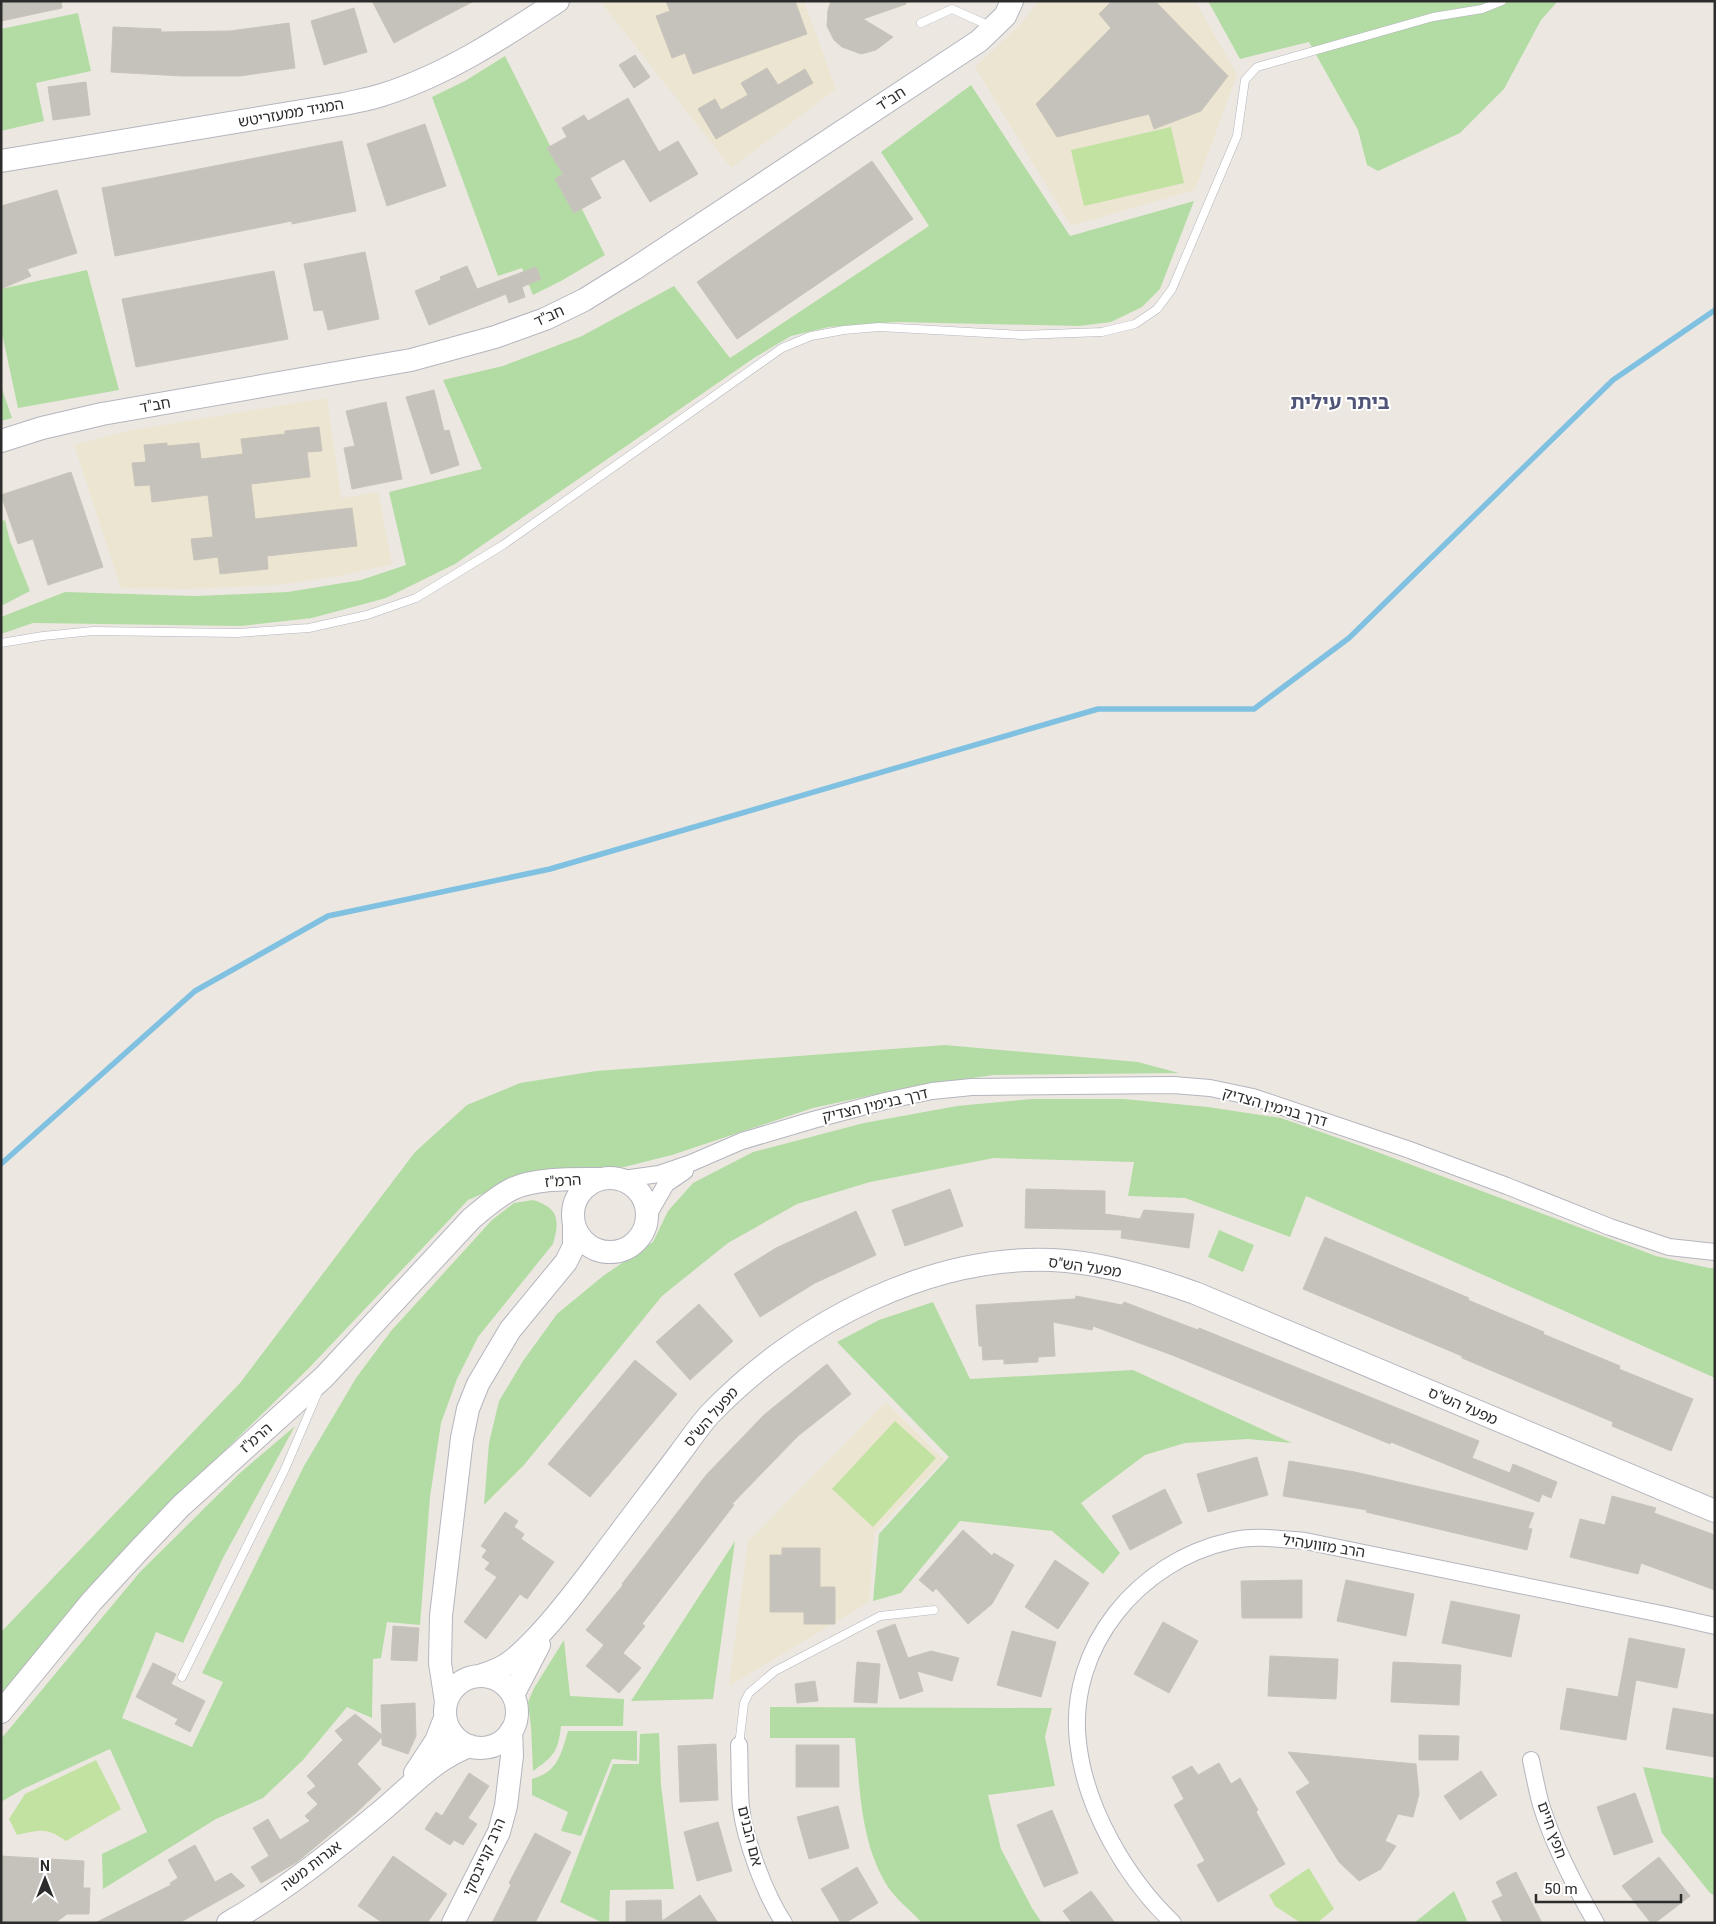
<svg xmlns="http://www.w3.org/2000/svg" width="1716" height="1924" font-family="Roboto,'Noto Sans Hebrew',sans-serif">
	<style>
		.education { fill: #ebe5d2 }
		.green { fill: #b3dca4 }
		.pitch { fill: #c2e2a1 }
		.lines { fill: none; stroke-linecap: round; stroke-linejoin: round }
		.stream { stroke: #80c1e1; stroke-width: 5.5 }
		.building { fill: #c5c2bc; stroke: #c8c4ba }
		.lane-casing { stroke: #b4b5be; stroke-width: 9 }
		.street-casing { stroke: #b4b5be; stroke-width: 18 }
		.secondary-casing { stroke: #b4b5be; stroke-width: 24 }
		.lane { stroke: #fff; stroke-width: 8 }
		.street { stroke: #fff; stroke-width: 16 }
		.secondary { stroke: #fff; stroke-width: 22 }
		.labels { text-anchor: middle; dominant-baseline: central; stroke-width: 4; stroke-linejoin: round; paint-order: stroke }
		.street-label { font-size: 15px; fill: #2c2c2c; stroke: #fff }
		.district-label { font-size: 20px; font-weight: bold; fill: #515678; stroke: #fff }
	</style>
	<rect width="100%" height="100%" fill="#ece8e1"/>
	<path class="education" d="M600 1H804L836 89 731 168Z
		M1038 1H1195L1237 74 1195 190 1071 226 975 67 1021 24Z
		M327 398 341 498 378 492 392 564 340 576 277 585 189 589 121 588 74 445 132 430Z
		M886 1402 944 1460 874 1533 869 1602 729 1686 748 1541Z"/>
	<path class="green" d="M1208 1H1558L1541 20 1504 89 1460 133 1378 171 1367 165 1358 130 1309 42 1240 59Z
		M78 13 91 71 36 83 44 121 1 131V29Z
		M505 56 605 255 561 281 533 295 522 268 498 276 432 97 465 81Z
		M971 85 1070 236 1194 201 1160 289 1142 307 1111 322 1079 326 896 322 829 327 791 336 754 358 455 564 386 598 312 618 241 626 33 623 1 634V617L65 592 195 596 288 592 361 580 406 565 389 492 482 469 443 380 503 366 582 336 674 286 730 358 929 226 881 152Z
		M87 270 119 390 18 408 1 329V289Z
		M1 386 12 418 1 421Z
		M1 518 3 521 5 520 10 541 30 591 1 606Z
		M945 1045 1138 1062 1179 1073 994 1075 914 1086 813 1108 672 1155 624 1167 566 1170 517 1179 468 1200 309 1368 208 1467 1 1695V1632L240 1383 415 1152 467 1105 520 1083 596 1071Z
		M1031 1099H1124L1208 1107 1281 1118 1361 1146 1656 1256 1709 1268H1715V1378L1306 1196 1290 1237 1185 1198 1128 1196 1134 1162 994 1158 870 1182 797 1204 728 1243 662 1296 524 1465 484 1505 489 1443 499 1401 523 1361 557 1314 603 1276 653 1242 668 1211 693 1183 753 1152 864 1123 957 1106Z
		M533 1200C559 1208 560 1220 553 1244L478 1337 457 1379 441 1423 430 1497 420 1625 387 1622 381 1658 373 1659 372 1718 347 1707 303 1760 263 1798 216 1819 103 1889 102 1854 147 1832 110 1749 23 1789 1 1802V1739L140 1572 240 1473 295 1426 223 1558 183 1643 156 1632 122 1718 192 1747 223 1682 202 1673 304 1466 356 1378 391 1331 492 1220 514 1203Z
		M1219 1230 1254 1245 1243 1272 1208 1257Z
		M933 1302 970 1379 1133 1370 1292 1443 1248 1439 1185 1443 1145 1455 1081 1503 1120 1553 1103 1574 1052 1531 960 1521 901 1593 873 1601 879 1534 949 1457 837 1342 879 1320Z
		M735 1541 713 1699 631 1701Z
		M564 1640 570 1696 624 1699 623 1726H561C558 1752 554 1756 533 1771L531 1727 528 1702 534 1688Z
		M770 1707 1052 1708 1045 1737 1055 1786 988 1795 1001 1849 1032 1908 1042 1923H922L920 1921C910 1910 896 1899 888 1887 860 1843 860 1788 855 1738H770Z
		M568 1731H637V1761L612 1759 581 1836 561 1831 568 1812 532 1795V1779C558 1772 561 1754 568 1731Z
		M659 1733 661 1785 674 1889 610 1890 609 1923H603L560 1902 613 1764H639L640 1734Z
		M1643 1767 1715 1778V1896L1710 1893 1662 1833Z
		M1454 1891 1468 1923H1414Z"/>
	<path class="pitch" d="M1171 127 1184 183 1084 206 1071 150Z
		M895 1421 936 1458 873 1527 832 1489Z
		M96 1760 121 1809 66 1841C45 1827 42 1830 17 1835L9 1819 25 1794Z
		M1309 1868 1334 1909 1317 1923H1301L1275 1906 1269 1895Z"/>
	<g class="lines">
		<path class="stream" d="M1 1164 195 991 328 916 550 869 1098 709H1254L1349 638 1613 380 1715 310"/>
	</g>
	<path class="building" d="M1 1H61L62 8 1 21Z
		M372 1H474L394 43Z
		M666 1H795L807 34 693 74 685 53 672 58 656 16 670 11Z
		M831 1H906V4L863 19 893 37 876 50 861 54 842 47 834 40 827 26 828 10Z
		M1112 1H1155L1228 76 1201 111 1154 129 1149 114 1057 137 1036 104 1111 28 1099 14Z
		M354 8 367 52 324 65 311 21Z
		M289 23 295 68 240 76H182L111 72 113 27 161 29V32L230 31Z
		M635 55 650 77 634 88 619 65Z
		M767 68 778 85 805 69 813 83 716 139 698 109 715 99 721 110 748 95 741 83Z
		M86 82 90 115 53 120 48 87Z
		M628 98 659 152 678 141 698 174 650 202 624 159 590 178 601 198 574 213 555 179 563 174 547 148 567 137 562 128 584 115 588 121Z
		M425 124 446 186 387 206 367 144Z
		M342 141 356 211 292 224V221L115 256 102 188Z
		M872 161 913 219 737 339 697 282Z
		M57 190 77 253 27 269 31 276 1 289V206Z
		M365 252 379 319 328 330 323 310 314 311 304 264Z
		M467 266 477 289 536 267 541 279 522 287 525 297 509 303 506 294 429 325 415 291 441 280 440 277Z
		M274 271 288 339 136 367 122 299Z
		M434 390 444 431 449 430 459 465 431 474 406 397Z
		M386 402 402 479 352 489 344 448 355 446 346 411Z
		M319 427 322 451 307 452 310 477 251 484 255 519 352 508 357 546 267 556 268 569 220 574 218 557 194 560 191 539 213 537 208 495 152 502 150 485 135 486 132 463 146 462 144 445 167 443V446L199 443 201 459 243 454 241 439 285 434V431Z
		M71 472 103 567 48 585 33 539 18 544 1 495Z
		M950 1189 963 1226 905 1246 892 1210Z
		M1026 1189 1105 1191V1214L1140 1219 1144 1210 1194 1214 1189 1248 1121 1238 1122 1230 1025 1228Z
		M856 1211 876 1255 815 1283 760 1317 734 1274 776 1248Z
		M1325 1237 1469 1298 1468 1300 1544 1332 1543 1334 1620 1366 1619 1369 1693 1399 1671 1451 1612 1426 1613 1422 1462 1358V1356L1303 1289Z
		M1076 1296 1122 1305 1124 1302 1198 1330 1199 1328 1479 1441 1472 1458 1510 1473 1513 1464 1557 1482 1551 1498 1542 1494 1539 1502 1391 1442 1390 1444 1172 1355 1093 1326 1092 1330 1053 1322 1055 1356 1038 1357V1362L1004 1364V1359L983 1360 982 1346H979L976 1305 1075 1299Z
		M699 1304 733 1341 690 1380 656 1342Z
		M635 1360 677 1394 590 1497 548 1464Z
		M827 1364 851 1394 798 1436 732 1504 734 1505 642 1624 645 1626 623 1653 641 1668 619 1693 586 1666 604 1645 586 1630 623 1585 622 1584 707 1474 765 1414Z
		M1257 1457 1268 1495 1208 1512 1197 1474Z
		M1289 1461 1355 1472 1534 1513 1528 1528 1532 1529 1527 1550 1366 1512 1367 1510 1283 1496Z
		M1165 1489 1182 1523 1130 1550 1112 1516Z
		M1612 1496 1656 1508 1654 1513 1715 1535V1590L1641 1563 1638 1574 1570 1557 1580 1519 1605 1525Z
		M505 1512 518 1521 514 1527 524 1534 521 1539 554 1562 527 1599 520 1594 486 1639 464 1622 497 1577 485 1569 490 1563 482 1557 487 1550 481 1546Z
		M963 1530 992 1556 994 1553 1014 1565 992 1604 968 1624 936 1588 933 1592 919 1580Z
		M782 1548H820V1587H835V1624H804V1612H770V1555H782Z
		M1055 1560 1089 1583 1058 1629 1025 1607Z
		M1302 1580V1618H1242L1241 1581Z
		M1346 1580 1414 1594 1406 1636 1337 1621Z
		M1451 1601 1520 1615 1511 1657 1442 1643Z
		M1163 1622 1198 1641 1169 1693 1134 1674Z
		M895 1624 908 1658 931 1651 959 1658 952 1681 917 1671 923 1691 900 1699 877 1631Z
		M393 1626 419 1628 417 1661 391 1660Z
		M1012 1631 1056 1642 1041 1697 997 1685Z
		M1629 1638 1685 1649 1677 1688 1636 1680 1626 1740 1560 1729 1567 1688 1618 1697Z
		M1270 1656 1338 1659 1336 1699 1268 1696Z
		M857 1662 880 1664 877 1703 854 1702Z
		M1393 1662 1461 1665 1459 1705 1391 1702Z
		M153 1663 176 1674 171 1684 205 1701 190 1732 175 1724 178 1719 136 1697Z
		M815 1681 818 1701 797 1703 795 1684Z
		M415 1703 416 1736 408 1754 382 1745V1737L357 1764 381 1789 357 1812 297 1862 261 1883 251 1867 269 1856 253 1828 268 1819 280 1840 310 1821 305 1816 318 1804 307 1793 316 1786 307 1776 343 1740 335 1731 355 1714 382 1735 381 1705Z
		M1673 1708 1715 1715V1757L1666 1749Z
		M1419 1735 1459 1736 1458 1760H1419Z
		M716 1744 718 1800 680 1802 678 1746Z
		M796 1745H839V1787H796Z
		M1288 1752 1416 1764 1419 1794 1413 1817 1398 1814 1385 1841 1396 1846 1381 1869 1359 1881 1339 1862 1296 1792 1310 1783Z
		M1219 1763 1231 1784 1240 1778 1258 1810 1256 1812 1285 1864 1218 1902 1197 1865 1205 1861 1174 1805 1184 1799 1172 1777 1192 1766 1198 1775Z
		M1481 1771 1497 1795 1460 1820 1444 1796Z
		M469 1773 489 1786 468 1818 477 1824 463 1845 454 1840 450 1845 425 1829 436 1812 442 1816Z
		M1635 1793 1653 1842 1614 1855 1597 1807Z
		M838 1806 849 1848 809 1859 797 1817Z
		M1052 1810 1078 1873 1044 1887 1017 1825Z
		M718 1822 732 1871 697 1881 684 1832Z
		M535 1833 571 1852 535 1923H492L511 1885 509 1883Z
		M195 1845 215 1882 231 1873 245 1886 179 1923H95L171 1885 170 1883 178 1878 168 1860Z
		M1 1856 84 1861 83 1888H90L89 1914H67L55 1923H1Z
		M393 1856 447 1894 427 1923H383L358 1906Z
		M1659 1857 1690 1896 1655 1923H1651L1622 1886Z
		M857 1867 878 1903 845 1923H841L821 1889Z
		M1516 1872 1542 1923H1503L1492 1901 1503 1896 1496 1882Z
		M1091 1891 1115 1923H1072L1063 1911Z
		M700 1895 718 1923H626V1901L661 1900 662 1921Z"/>
	<g class="lines">
		<g class="lane-casing">
			<path id="lane" d="M921 23 952 9 990 26
				M1 643 43 636 93 631 237 633 309 628 367 615 416 598 503 545 782 348 811 336 844 330 879 327 1021 335 1102 332 1135 324 1157 309 1172 289 1237 136 1245 80 1257 67 1433 17 1482 9 1502 1
				M182 1677 285 1469 318 1392
				M739 1745 744 1703 749 1693 775 1671 880 1616 934 1610"/>
		</g>
		<g class="street-casing">
			<path id="street" d="M623 1179 659 1174 691 1163 742 1141 813 1120 885 1101 932 1091 972 1087 1173 1085 1210 1088 1253 1097 1407 1149 1507 1186 1610 1227 1669 1247 1715 1252
				M647 1217 666 1184 685 1171
				M739 1745C740 1765 739 1786 741 1807 745 1840 765 1895 784 1923
				M1531 1760C1534 1775 1537 1790 1541 1805 1554 1846 1574 1885 1596 1923
				M1173 1923C1126 1878 1085 1808 1078 1742 1067 1647 1139 1561 1230 1541 1254 1535 1281 1539 1305 1541L1671 1616 1715 1626"/>
		</g>
		<g class="secondary-casing">
			<path id="secondary" d="M1 161 344 104C357 101 370 99 382 95 446 75 502 38 558 1
				M1 441 42 428 102 414 411 360 495 337 545 319 584 300 634 269 979 41 1005 16 1012 1
				M573 1215a37 37 0 1 1 74 0a37 37 0 1 1-74 0Z
				M482 1675C492 1672 502 1668 510 1662 520 1655 528 1646 536 1638 567 1606 592 1569 619 1534 639 1507 660 1480 680 1453 690 1440 699 1426 710 1414 798 1322 936 1250 1066 1261 1110 1265 1153 1278 1195 1293L1715 1511
				M445 1712a36 36 0 1 1 72 0a36 36 0 1 1-72 0Z
				M513 1695 539 1645
				M446 1702 440 1663 441 1616 462 1438 468 1409 478 1384 510 1330 566 1262 574 1246V1226
				M1 1712 92 1601 140 1549 181 1506 324 1377 471 1219C484 1208 496 1197 512 1189 535 1178 572 1179 598 1179
				M415 1773 436 1741 445 1718
				M228 1923C282 1892 331 1853 379 1813 406 1791 436 1757 470 1746
				M453 1923 499 1832 506 1806 512 1756 511 1731"/>
		</g>
		<use href="#lane" class="lane"/>
		<use href="#street" class="street"/>
		<use href="#secondary" class="secondary"/>
	</g>
	<g class="labels">
		<g class="street-label">
			<text transform="translate(891 99) rotate(-33)">חב"ד</text>
			<text transform="translate(291 113) rotate(-10)">המגיד ממעזריטש</text>
			<text transform="translate(549 316) rotate(-24)">חב"ד</text>
			<text transform="translate(155 405) rotate(-10)">חב"ד</text>
			<text transform="translate(875 1105) rotate(-13)">דרך בנימין הצדיק</text>
			<text transform="translate(1275 1107) rotate(16)">דרך בנימין הצדיק</text>
			<text transform="translate(563 1181) rotate(-4)">הרמ"ז</text>
			<text transform="translate(1085 1267) rotate(8)">מפעל הש"ס</text>
			<text transform="translate(1463 1406) rotate(23)">מפעל הש"ס</text>
			<text transform="translate(711 1417) rotate(-49)">מפעל הש"ס</text>
			<text transform="translate(256 1438) rotate(-41)">הרמ"ז</text>
			<text transform="translate(1324 1546) rotate(9)">הרב מזוועהיל</text>
			<text transform="translate(1552 1830) rotate(70)">חפץ חיים</text>
			<text transform="translate(750 1836) rotate(76)">אם הבנים</text>
			<text transform="translate(484 1857) rotate(-66)">הרב קנייבסקי</text>
			<text transform="translate(311 1866) rotate(-37)">אגרות משה</text>
		</g>
		<g class="district-label">
			<text x="1340" y="402">ביתר עילית</text>
		</g>
	</g>
	<rect width="1716" height="1924" fill="none" stroke="#2c2c2c" stroke-width="5"/>
	<g transform="translate(45 1879)" stroke="#ffffff" stroke-width="4" paint-order="stroke">
	<path d="M0-4L9 19L0 12L-9 19Z" fill="#2c2c2c"/>
	<text y="-8" font-size="14" font-weight="bold" text-anchor="middle" fill="#2c2c2c">N</text>
	</g>
	<path d="M1536 1894v8h145v-8" fill="none" stroke="#2c2c2c" stroke-width="2.5"/>
	<text x="1544" y="1894" font-size="15" fill="#2c2c2c" stroke="#ffffff" stroke-width="4" paint-order="stroke">50 m</text>
</svg>
